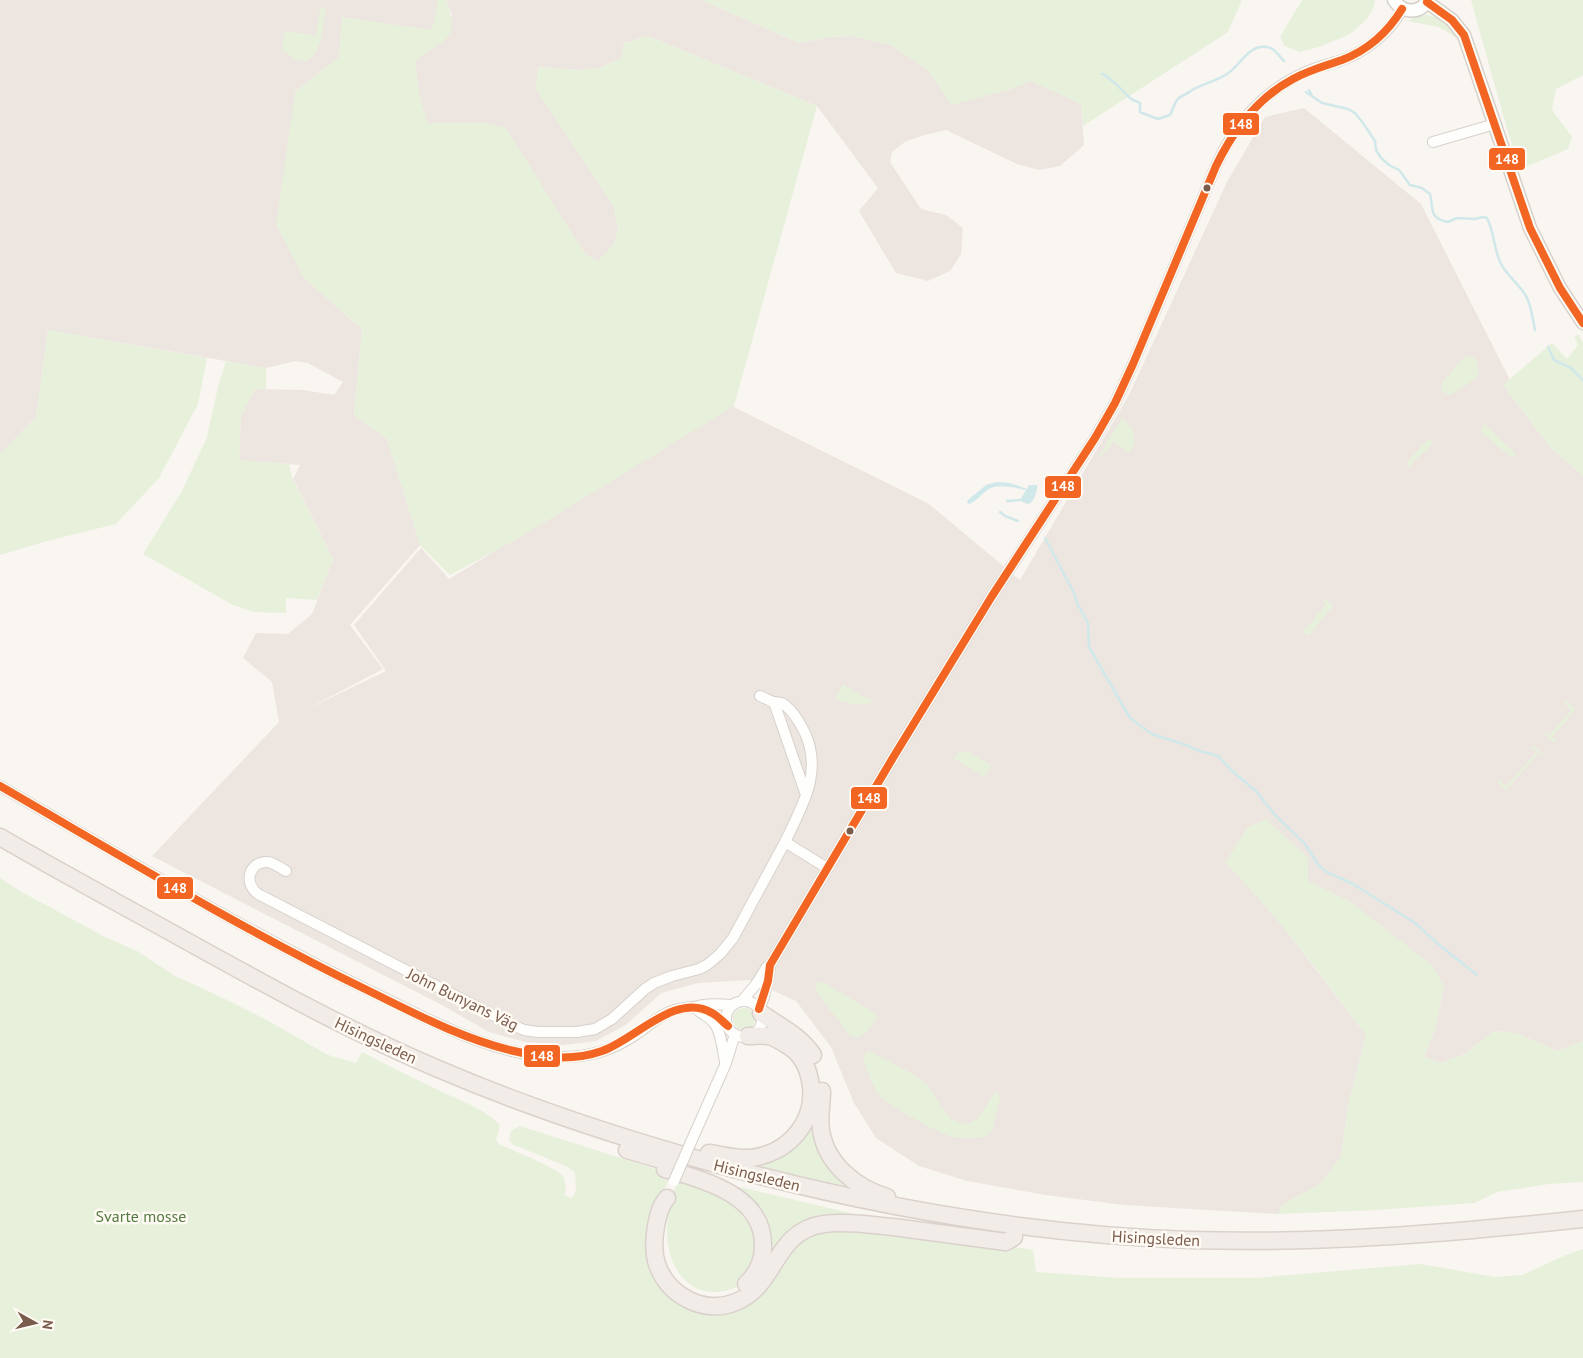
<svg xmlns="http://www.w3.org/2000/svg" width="1583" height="1358" font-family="'PT Sans',sans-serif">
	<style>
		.industrial { fill: #ede5e0 }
		.green { fill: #e7f0db }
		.water { fill: #d0e8ea }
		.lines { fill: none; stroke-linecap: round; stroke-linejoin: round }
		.stream { stroke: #d0e8ea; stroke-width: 2.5 }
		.minor-casing { stroke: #d7d1cb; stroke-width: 12 }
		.tertiary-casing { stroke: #d7d1cb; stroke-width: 15 }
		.trunk-casing { stroke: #dad1cc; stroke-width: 19 }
		.minor { stroke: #fefefd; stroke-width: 10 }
		.tertiary { stroke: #fefefd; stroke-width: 12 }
		.trunk { stroke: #f2ece8; stroke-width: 16 }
		.minor-bridge-casing { stroke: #d7d1cb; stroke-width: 12; stroke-linecap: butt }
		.minor-bridge { stroke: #fefefd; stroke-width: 10 }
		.bus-1-casing { stroke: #fffaf3; stroke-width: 11 }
		.bus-1 { stroke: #f26522; stroke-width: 8 }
		.bus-dot { fill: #7a5c4d; stroke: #fffaf3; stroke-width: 2 }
		.labels { text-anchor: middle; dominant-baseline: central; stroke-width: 5; stroke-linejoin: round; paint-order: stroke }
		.street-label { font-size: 16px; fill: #7a5c4d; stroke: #fffaf3 }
		.park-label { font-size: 16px; fill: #537a41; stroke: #fffaf3 }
		.line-badge { stroke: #fffaf3; stroke-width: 2 }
		.badge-label { font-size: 14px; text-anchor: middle; font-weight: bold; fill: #fff }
	</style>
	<rect width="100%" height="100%" fill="#f9f5f0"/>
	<path class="industrial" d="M0 0H438L433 31 342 17 339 57 295 92 304 278 362 329 354 415 387 439 420 545 350 625 383 669 303 711 386 671 354 625 421 548 449 579 732 406 929 504 1020 580 1129 395 1227 182 1265 117 1304 108 1421 204 1510 380 1503 385 1550 447 1583 476V1041L1558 1051 1516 1033 1494 1031 1465 1054 1440 1063 1424 1057 1435 1029 1444 987 1352 903 1307 881 1225 863 1251 888 1285 929 1366 1035 1348 1105 1341 1157 1320 1184 1282 1205 1278 1214 1124 1205 1046 1195 967 1181 919 1166 876 1138 854 1103 831 1047 796 1001 750 980 698 983 661 993 627 1024 596 1041 563 1045 525 1042 489 1032 440 1004 152 856 279 722 272 682 243 658 256 633 288 634 312 614 333 559 293 479 300 465 239 460 241 415 255 389 303 390 334 395 343 382 308 363 295 361 266 368 48 330 36 417 0 454Z
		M446 0H702L799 43 830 37 852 36 891 45 928 70 951 104 1011 89 1031 80 1081 104 1084 145 1060 166 1039 170 1017 164 946 130 925 135 906 141 892 152 890 162 921 209 946 215 963 228 961 254 950 271 928 281 896 273 859 211 878 188 817 106 648 36 624 43 622 58 599 68 579 70 538 67 536 89 614 207 618 230 614 244 598 262 585 254 562 219 447 124 427 123 419 94 415 61 422 55 452 16Z"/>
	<path class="green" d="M438 0H446C462 44 442 38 415 61L419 94 427 123H487L506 128 585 254 598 261 614 244 618 230 614 207 536 89 538 67 579 70 599 68 622 58 624 43 648 36 817 106 734 406 519 538 450 575 420 545 387 439 354 415 362 329 304 278 276 225 295 92 339 57 342 17 432 30Z
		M702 0H1242L1228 32 1083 126 1081 104 1031 81 1011 89 951 105 928 70 891 45 852 36 830 37 799 43Z
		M1302 0H1375L1374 7 1367 19 1350 34 1322 46 1300 52 1285 46 1280 37Z
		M1471 0H1583V75L1556 89 1552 110 1572 137 1568 149 1521 169 1507 129Z
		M320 8 326 9C322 35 318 84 282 49L284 32 285 31 316 35Z
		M1420 15C1438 13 1449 26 1458 40L1449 33 1439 27 1407 21Z
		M48 330 207 358 198 404 159 478 116 524 47 541 0 555V454L36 417Z
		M1578 334 1583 342V476L1550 447 1503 385 1552 343 1567 359 1578 345 1574 336Z
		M1468 356 1476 359 1479 371 1477 378 1451 395 1442 392 1441 385 1442 383 1464 357Z
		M226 361 266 368V389H255L241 415 239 460 289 464 293 480 333 559 317 600 286 598V613L254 612 233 605 143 554 182 491 207 437 218 387Z
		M1122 418C1134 430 1140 437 1129 453L1114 441 1101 457 1099 456Z
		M1484 424 1516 453 1514 456H1510L1484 435 1481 431Z
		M1427 440 1432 441 1431 446 1419 456 1410 467 1406 464Z
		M1324 599 1332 604V607L1308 636 1302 633 1326 604 1322 600Z
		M843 684 870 700 873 703 856 705 835 700Z
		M1566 701 1576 709 1552 737 1556 741 1554 743 1543 733 1545 732 1550 735 1571 710 1564 703Z
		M1532 746 1544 755 1542 756 1538 753 1507 790 1497 782 1499 780 1507 786 1536 752 1531 748Z
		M967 751 991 765 984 777 953 758 960 752Z
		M1266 819 1308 858V881L1352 903 1433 966 1444 987 1435 1029 1424 1057 1440 1063 1465 1054 1494 1031 1516 1033 1558 1051 1583 1041V1182L1549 1184 1497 1192 1474 1203 1376 1210 1278 1214 1282 1205 1320 1184 1341 1157 1348 1105 1366 1035C1321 976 1278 915 1225 863L1248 827Z
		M0 878 20 891 105 937 137 951 175 976 223 998 265 1019 328 1055 356 1063 362 1052C387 1065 413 1078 438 1090 459 1100 483 1108 499 1124V1130L496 1139 499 1144C511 1150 557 1168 563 1176 566 1182 566 1189 565 1195L572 1198 576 1190 575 1173 568 1167 512 1144 509 1139 511 1131 520 1126 671 1174 655 1211 660 1281 720 1311 790 1248 825 1227 1009 1246 1033 1250 1036 1272 1120 1278H1256L1420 1264 1495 1277 1522 1275 1566 1255 1583 1249V1358H0Z
		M819 982H823L878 1015C871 1026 867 1039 851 1037L818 994 816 991V984Z
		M733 1019a11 11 0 1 1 22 0a11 11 0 1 1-22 0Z
		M867 1051 872 1052C887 1061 912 1072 925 1083 936 1093 942 1114 954 1120 959 1123 966 1125 972 1122 984 1116 987 1100 996 1092L999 1093C1001 1100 998 1108 996 1115 995 1120 994 1129 990 1133 984 1140 961 1139 953 1137 938 1133 891 1107 880 1096 872 1086 867 1069 863 1057Z
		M812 1121C814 1126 813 1132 814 1137 818 1166 843 1179 865 1194L726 1161H745Z
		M681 1175 716 1191 754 1221 759 1257C754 1264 746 1280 739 1285 730 1292 716 1293 705 1291 666 1282 661 1229 672 1196 674 1189 678 1182 681 1175Z
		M722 1183 880 1220 818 1221 762 1276 767 1242Z"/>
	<path class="water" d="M997 482 1010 483 1027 489 1029 485H1037C1038 491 1034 501 1029 504L1024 503 1020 500 1026 490C1016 488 998 483 989 489 982 493 977 501 969 504L967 502 968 500 986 485Z"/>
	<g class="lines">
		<path class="stream" d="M1102 74C1109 76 1124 92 1130 98 1133 101 1137 101 1140 103V112L1142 113 1158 119 1170 115C1173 110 1174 102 1179 98 1182 95 1186 95 1189 92 1200 84 1215 82 1227 74 1240 66 1248 45 1266 47 1274 47 1279 56 1284 61
			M1309 90 1312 96
			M1306 92 1322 103 1348 109 1355 113 1363 123 1375 141 1376 150 1381 158 1389 165 1399 170 1410 185 1422 188 1430 194C1434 209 1428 218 1448 222L1457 218 1475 219 1483 217 1487 218C1494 232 1494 248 1500 262 1506 275 1519 284 1526 296 1531 304 1533 320 1535 330
			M1548 347 1554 360 1571 368 1583 380
			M1007 501 1020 500
			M1000 512 1005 516 1018 521
			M1045 538 1074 593 1077 603 1088 623 1089 647 1130 718 1152 734 1186 745 1199 751 1212 754 1219 757 1232 771 1256 791 1274 814 1305 844 1319 866 1327 872 1353 884 1415 923 1438 944 1477 975"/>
		<g class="minor-casing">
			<path id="minor" d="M1433 142 1495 124
				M760 696C765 698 770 701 774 702 779 703 782 702 785 705 794 712 800 723 805 733 823 773 802 806 785 842L827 868
				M774 702 806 795
				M0 786C125 858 248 933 378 995 434 1022 494 1056 557 1057 585 1058 612 1051 635 1035 647 1027 658 1016 672 1011 678 1008 685 1008 692 1007 696 1007 700 1005 704 1005 713 1003 723 1005 732 1005
				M286 871C281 868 274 863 268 862 249 861 243 883 258 894L508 1023 524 1030 538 1032H577L595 1029 612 1019 645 989 654 983 672 976 699 969 707 965 720 954 733 938 785 842
				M742 1001 757 983 766 968 770 965 894 756 992 596 1095 438 1115 403 1133 364 1216 166C1234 125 1264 90 1306 72 1318 67 1330 64 1342 60 1367 51 1390 32 1402 9
				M726 1019a18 18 0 1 1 36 0a18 18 0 1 1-36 0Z
				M695 1007C700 1014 709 1016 714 1023 721 1031 723 1052 725 1062
				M759 1009 764 997 770 968
				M691 1142 726 1063 735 1034"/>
		</g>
		<g class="tertiary-casing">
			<path id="tertiary" d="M1394 0C1403 14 1420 14 1428 0
				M1427 2 1452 20 1464 35 1530 228 1560 288 1583 323"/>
		</g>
		<g class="trunk-casing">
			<path id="trunk" d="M0 837C60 872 122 905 183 939 266 985 349 1031 436 1068 536 1111 639 1144 745 1172 891 1210 1039 1235 1191 1240 1322 1244 1453 1233 1583 1219
				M761 1013C780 1027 800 1035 813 1055
				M822 1091C822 1104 819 1117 821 1130 826 1164 856 1188 887 1197
				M627 1150 678 1165
				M709 1153C722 1155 737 1159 750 1158 790 1154 818 1119 810 1080 807 1064 800 1052 785 1044 780 1041 774 1037 768 1036 761 1035 755 1036 748 1036
				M665 1169C704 1180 764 1195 763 1246 763 1261 757 1274 746 1284
				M667 1198C660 1206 658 1216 656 1226 654 1238 653 1252 657 1264 668 1296 704 1315 736 1302 778 1285 773 1231 824 1224 846 1221 871 1225 893 1227 930 1232 968 1237 1006 1242L1014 1237"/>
		</g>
		<use href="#minor" class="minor"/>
		<use href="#tertiary" class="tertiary"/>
		<use href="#trunk" class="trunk"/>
		<g class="minor-bridge-casing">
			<path id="minor-bridge" d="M674 1181 691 1142"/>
		</g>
		<use href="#minor-bridge" class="minor-bridge"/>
		<g class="bus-1-casing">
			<path id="bus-1" d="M1427 2 1452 20 1464 35 1530 228 1560 288 1583 323
				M0 786C121 856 241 929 367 990 414 1013 462 1039 514 1051 542 1058 574 1061 602 1051 635 1040 676 991 712 1013 718 1016 723 1022 728 1026
				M759 1009 768 981 770 965 894 756 992 596 1095 438 1115 403 1133 364 1216 166C1233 131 1257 98 1293 79 1309 70 1325 66 1342 60 1368 50 1388 32 1402 9"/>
		</g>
		<use href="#bus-1" class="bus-1"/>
	</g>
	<g class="bus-dot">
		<circle cx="1207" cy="188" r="4.5"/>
		<circle cx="850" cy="831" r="4.5"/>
	</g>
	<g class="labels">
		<g class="street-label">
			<text transform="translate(463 999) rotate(26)">John Bunyans Väg</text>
			<text transform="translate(376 1040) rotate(25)">Hisingsleden</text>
			<text transform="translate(757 1175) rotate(14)">Hisingsleden</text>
			<text transform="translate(1156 1238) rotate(3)">Hisingsleden</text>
		</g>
		<g class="park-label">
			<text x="141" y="1216">Svarte mosse</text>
		</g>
	</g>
	<g class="line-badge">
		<rect x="1222" y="112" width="38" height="24" rx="5" fill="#f26522"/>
		<rect x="1488" y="147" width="38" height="24" rx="5" fill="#f26522"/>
		<rect x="1044" y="475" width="38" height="24" rx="5" fill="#f26522"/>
		<rect x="850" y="786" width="38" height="24" rx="5" fill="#f26522"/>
		<rect x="156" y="876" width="38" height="24" rx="5" fill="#f26522"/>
		<rect x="523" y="1044" width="38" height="24" rx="5" fill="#f26522"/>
	</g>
	<g class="badge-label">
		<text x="1241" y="129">148</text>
		<text x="1507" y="164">148</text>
		<text x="1063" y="491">148</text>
		<text x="869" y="803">148</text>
		<text x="175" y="893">148</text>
		<text x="542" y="1061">148</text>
	</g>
	<g transform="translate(35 1323) rotate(98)" stroke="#fffaf3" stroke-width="4" paint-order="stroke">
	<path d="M0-4L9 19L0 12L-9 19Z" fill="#7a5c4d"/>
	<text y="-8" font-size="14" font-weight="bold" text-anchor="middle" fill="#7a5c4d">N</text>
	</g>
</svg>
